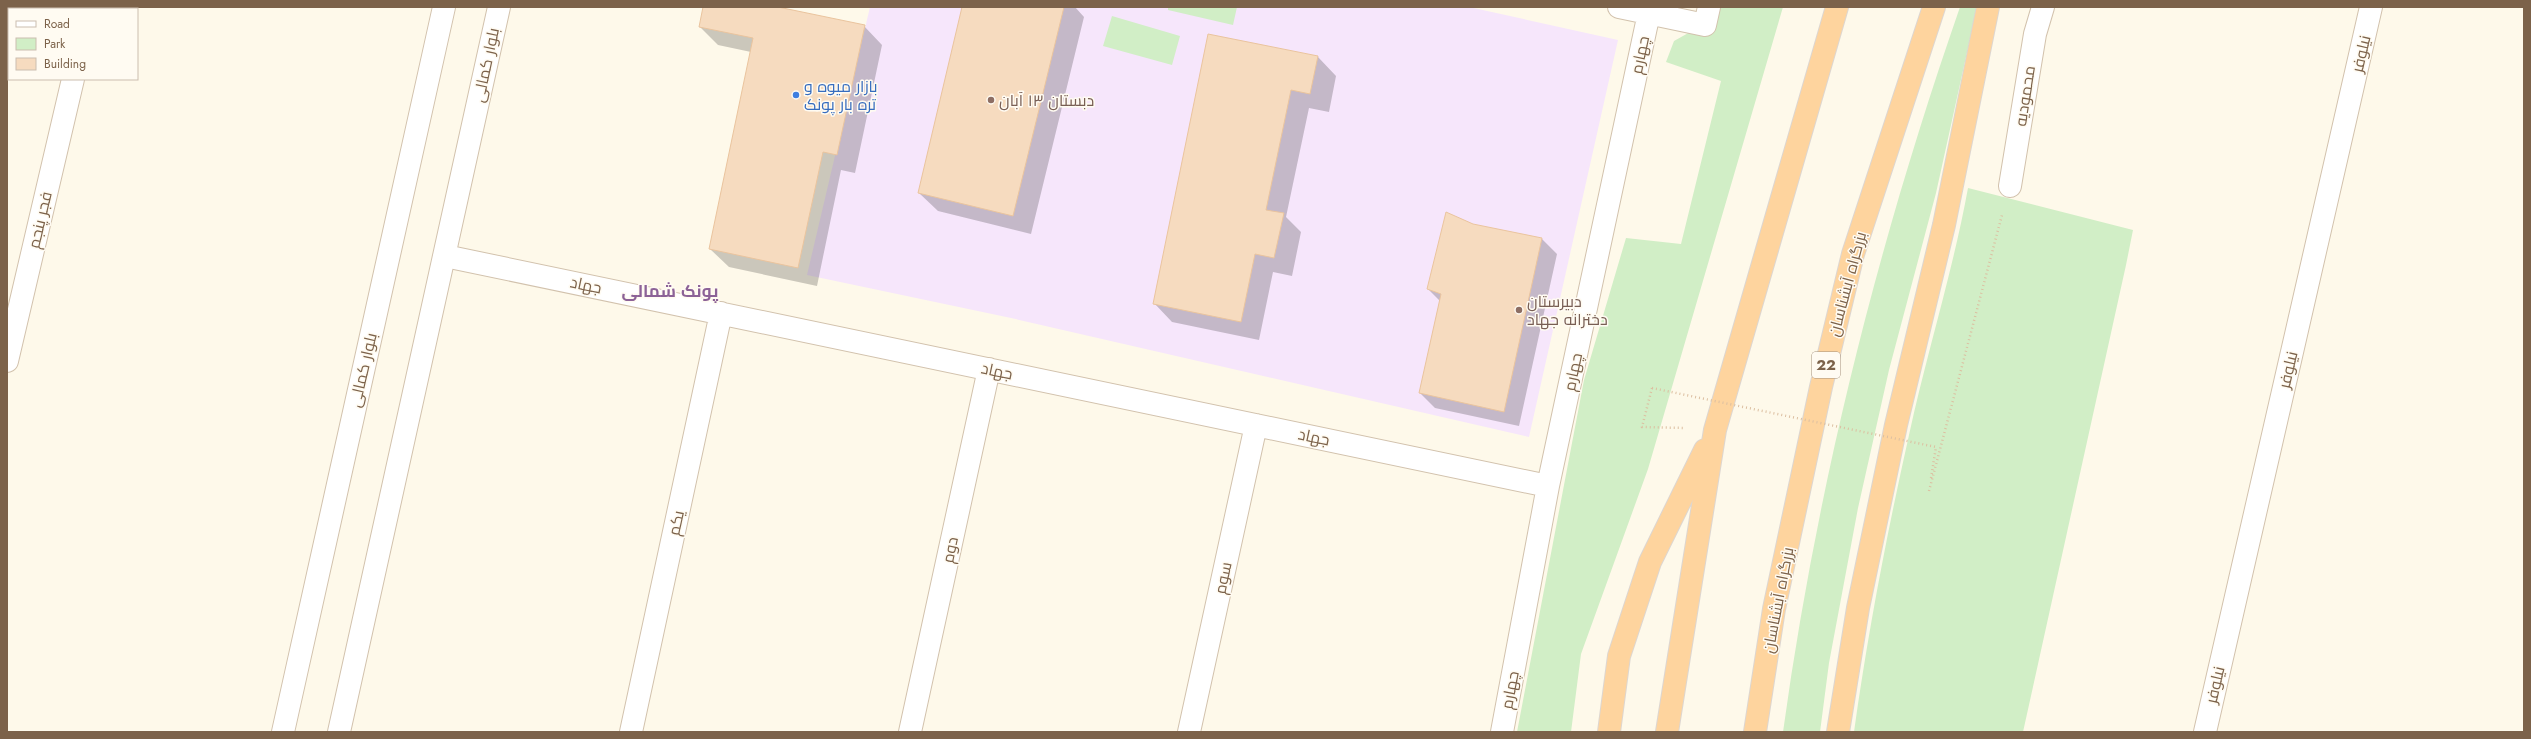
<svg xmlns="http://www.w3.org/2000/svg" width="2531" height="739" font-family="Jost,Cairo,sans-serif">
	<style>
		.education { fill: #f6e6fb }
		.green { fill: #d1eec6 }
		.shadow { fill: #0003 }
		.building { fill: #f6dbbf; stroke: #eac49e }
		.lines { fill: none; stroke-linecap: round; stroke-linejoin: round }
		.minor-casing { stroke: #d2c2ad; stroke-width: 24 }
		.tertiary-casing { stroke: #d2c2ad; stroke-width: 24 }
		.trunk-casing { stroke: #ddd6d0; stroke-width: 24 }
		.path { stroke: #dcbfa1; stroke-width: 2.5; stroke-dasharray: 1 3; stroke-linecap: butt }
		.minor { stroke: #fff; stroke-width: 22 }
		.tertiary { stroke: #fff; stroke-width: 22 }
		.trunk { stroke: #fed49e; stroke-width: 22 }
		.path-bridge { stroke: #dcbfa1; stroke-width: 2.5; stroke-dasharray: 1 3; stroke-linecap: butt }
		.shop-dot { fill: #3f7fe0; stroke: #fffbf2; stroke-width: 1.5 }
		.education-dot { fill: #8d6e63; stroke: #fffbf2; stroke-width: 1.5 }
		.labels { text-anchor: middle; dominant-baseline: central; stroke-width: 3; stroke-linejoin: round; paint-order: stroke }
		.shield { fill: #fffbf2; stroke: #a3907c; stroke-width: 1 }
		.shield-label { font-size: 15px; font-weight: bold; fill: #7c624a }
		.street-label { font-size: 16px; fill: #7c624a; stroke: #fffbf2 }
		.shop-label { font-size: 16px; fill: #366cbe; stroke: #fffbf2; text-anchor: start }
		.education-label { font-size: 16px; fill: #785e54; stroke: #fffbf2; text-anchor: start }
		.neighbourhood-label { font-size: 17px; font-weight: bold; fill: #8c6297; stroke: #fffbf2 }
	</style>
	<rect width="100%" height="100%" fill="#fef9ea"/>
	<path class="education" d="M870 7H1469L1618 40 1529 437 1011 318 807 275Z"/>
	<path class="green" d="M1168 7H1237L1233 25 1168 10Z
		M1720 7H1783L1648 469 1581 654 1571 732H1517L1584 380 1626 238 1681 244 1721 81 1666 62 1674 41 1717 17Z
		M1960 7H1977L1936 193 1889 370 1858 508 1829 663 1820 732H1783C1817 485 1878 243 1960 7Z
		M1112 16 1180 36 1172 65 1103 46Z
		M1968 188 2133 230 2126 265 2023 732H1854C1868 632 1887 533 1909 435 1927 352 1953 271 1968 188Z"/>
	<path class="shadow" d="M704 7H774L864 26 882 45 855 173 841 170 817 286 729 267 710 249 751 52 718 45 700 27Z
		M963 7H1075L1084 17 1031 234 938 211 919 193Z
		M1209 35 1318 57 1336 76 1329 112 1309 108 1286 217 1301 232 1292 276 1273 272 1259 340 1172 322 1154 303Z
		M1472 225 1542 239 1557 254 1519 426 1435 408 1420 393 1440 301 1428 289Z"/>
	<path class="building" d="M703 7H778L865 25 837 155 823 152 798 268 709 249 753 38 699 27Z
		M962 7H1064L1013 216 918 193Z
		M1208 34 1318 56 1310 94 1291 90 1266 210 1284 213 1274 258 1255 254 1241 322 1153 304Z
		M1446 212 1473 224 1542 238 1504 412 1419 393 1441 294 1427 289Z"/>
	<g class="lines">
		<g class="minor-casing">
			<path id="minor" d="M1619 7 1705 25 1709 7
				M89 9 90 7
				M2010 186 2035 34 2043 7
				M445 256 1548 486
				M7 361 73 79
				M631 732 721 313
				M910 732 989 369
				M1189 732 1256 425
				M1502 732 1548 486 1649 13
				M2205 732 2371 7"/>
		</g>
		<g class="tertiary-casing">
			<path id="tertiary" d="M283 732 444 7
				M339 732 499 7"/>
		</g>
		<g class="trunk-casing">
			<path id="trunk" d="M1609 732 1619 656 1650 562 1705 450
				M1667 732 1715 430 1837 7
				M1755 732 1774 609 1821 387 1853 254 1934 7
				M1838 732 1858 608 1896 425 1944 225 1988 7"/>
		</g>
		<path class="path" d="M1652 388 1642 427 1684 428
			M1931 478 1936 447
			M1929 491 2002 215"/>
		<use href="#minor" class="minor"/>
		<use href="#tertiary" class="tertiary"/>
		<use href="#trunk" class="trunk"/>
		<path class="path-bridge" d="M1652 388 1936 447"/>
	</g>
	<circle class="shop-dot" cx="796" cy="95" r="4"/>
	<g class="education-dot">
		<circle cx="991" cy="100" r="4"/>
		<circle cx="1519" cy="310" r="4"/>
	</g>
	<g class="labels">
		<rect class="shield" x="1812" y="352" width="28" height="26" rx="3"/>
		<g class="shield-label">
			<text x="1826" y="365">22</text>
		</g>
		<g class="street-label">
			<text transform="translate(2361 54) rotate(-77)">نیلوفر</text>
			<text transform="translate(1640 55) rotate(-78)">چهارم</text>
			<text transform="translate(486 65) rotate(-78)">بلوار کمالی</text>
			<text transform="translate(2025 96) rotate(-81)">محمودیه</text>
			<text transform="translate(40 220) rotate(-77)">فجر پنجم</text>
			<text transform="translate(1847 284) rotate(-75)">بزرگراه آبشناسان</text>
			<text transform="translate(586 285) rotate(12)">جهاد</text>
			<text transform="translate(363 370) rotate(-77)">بلوار کمالی</text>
			<text transform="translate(2288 370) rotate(-77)">نیلوفر</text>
			<text transform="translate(997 371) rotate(12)">جهاد</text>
			<text transform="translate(1573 372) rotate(-78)">چهارم</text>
			<text transform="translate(1314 437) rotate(12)">جهاد</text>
			<text transform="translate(676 523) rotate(-78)">یکم</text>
			<text transform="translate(950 550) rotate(-78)">دوم</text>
			<text transform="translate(1223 578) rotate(-78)">سوم</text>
			<text transform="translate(1778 600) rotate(-79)">بزرگراه آبشناسان</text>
			<text transform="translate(2215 685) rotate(-77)">نیلوفر</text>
			<text transform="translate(1510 690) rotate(-79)">چهارم</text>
		</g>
		<g class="shop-label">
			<text x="804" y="86">بازار ميوه و<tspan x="804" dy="18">تره بار پونک</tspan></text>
		</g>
		<g class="education-label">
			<text x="999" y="100">دبستان ۱۳ آبان</text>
			<text x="1527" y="301">دبیرستان<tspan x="1527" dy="18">دخترانه جهاد</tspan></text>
		</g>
		<g class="neighbourhood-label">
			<text x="670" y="291">پونک شمالی</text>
		</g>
	</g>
	<rect width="2531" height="739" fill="none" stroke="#7c624a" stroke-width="16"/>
	<rect x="8" y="8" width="130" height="72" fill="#fffbf2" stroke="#cbbeaf"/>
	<rect x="16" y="21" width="20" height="6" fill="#ffffff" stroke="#cbbeaf"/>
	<text x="44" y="28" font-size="12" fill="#7c624a">Road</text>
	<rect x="16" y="38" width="20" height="12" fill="#d1eec6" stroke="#cbbeaf"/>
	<text x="44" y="48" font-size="12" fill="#7c624a">Park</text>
	<rect x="16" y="58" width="20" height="12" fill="#f6dbbf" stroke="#cbbeaf"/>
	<text x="44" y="68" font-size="12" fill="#7c624a">Building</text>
</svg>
